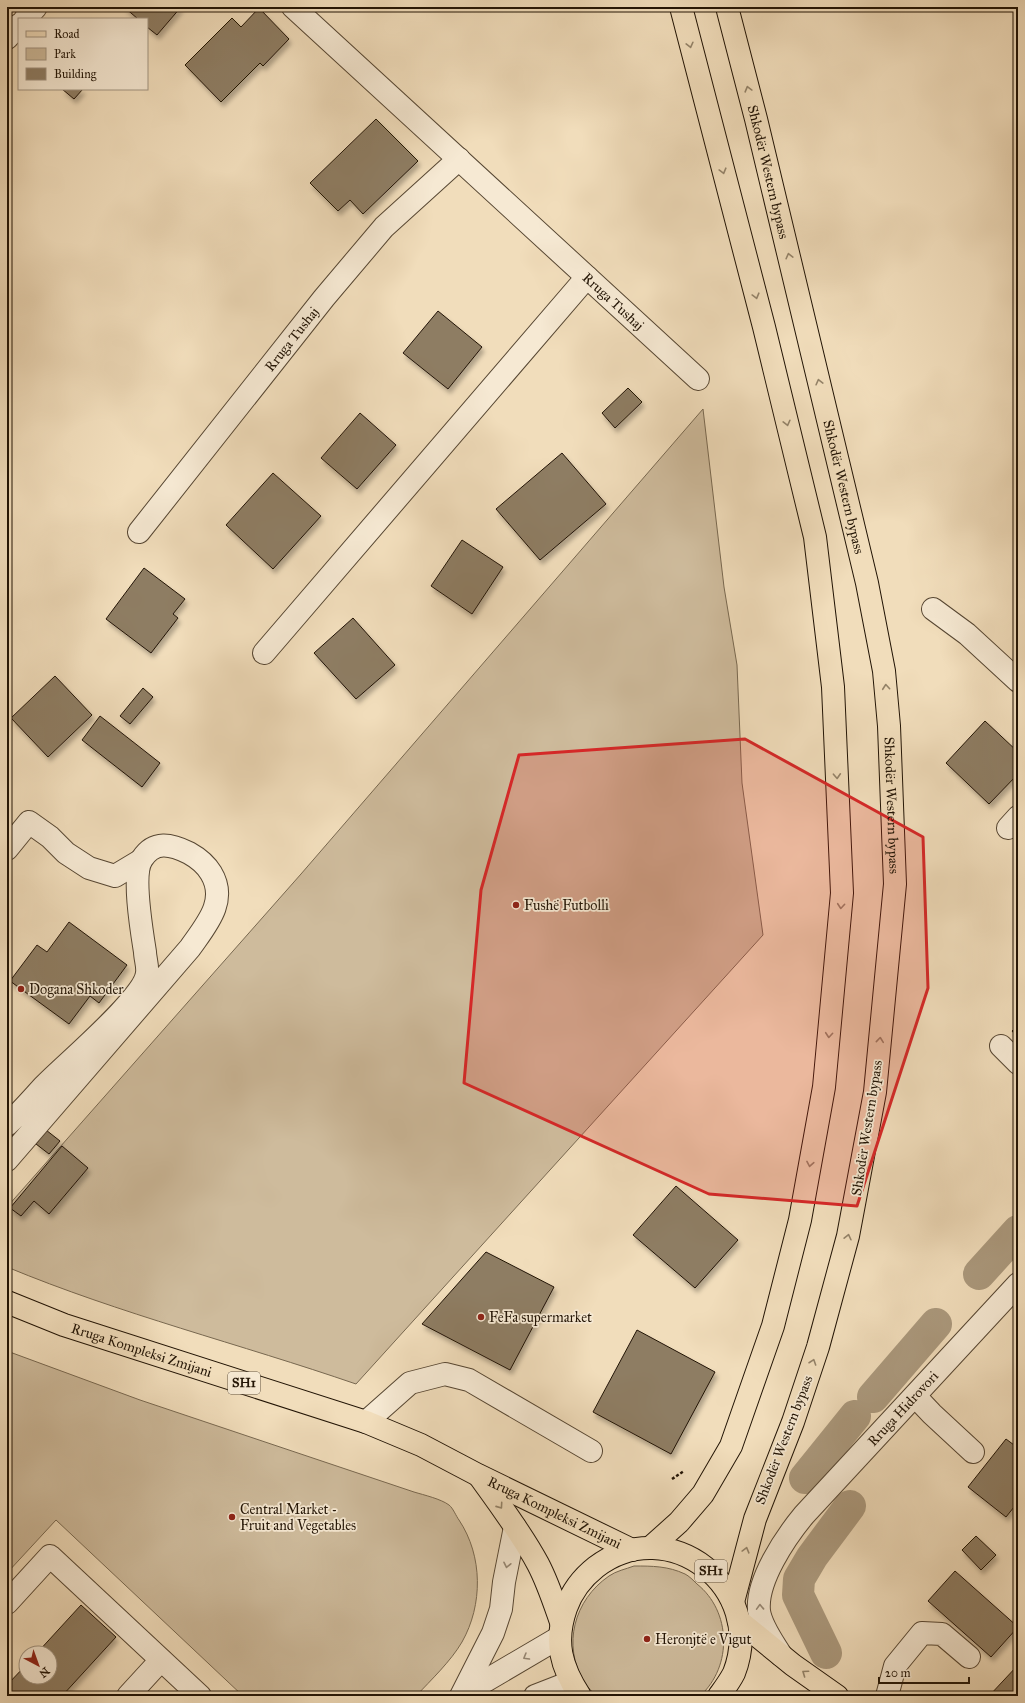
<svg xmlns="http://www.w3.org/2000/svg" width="1025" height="1703" font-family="'IM FELL Great Primer',serif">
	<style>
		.green { fill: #cebb9c; stroke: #786850 }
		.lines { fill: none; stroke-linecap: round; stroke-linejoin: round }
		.canal { stroke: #ab997d; stroke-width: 32 }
		.building { fill: #8e7d64; stroke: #221405; filter: url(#shadow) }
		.minor-casing { stroke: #564632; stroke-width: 24 }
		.major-casing { stroke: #221405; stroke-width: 24 }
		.highway-casing { stroke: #221405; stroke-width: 24 }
		.path { stroke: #221405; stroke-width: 2.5; stroke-dasharray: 3 2; stroke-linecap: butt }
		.minor { stroke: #f6e9d3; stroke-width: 22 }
		.major { stroke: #f1ddbb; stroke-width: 22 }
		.highway { stroke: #f1ddbb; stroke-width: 22 }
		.oneway { stroke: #948369 }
		.oneway2 { stroke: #978976 }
		.marked { fill: #d62828; fill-opacity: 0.2; stroke: #d62828; stroke-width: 3; stroke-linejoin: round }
		.poi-dot { fill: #8f2418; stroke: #f6e9d3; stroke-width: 1.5 }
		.labels { text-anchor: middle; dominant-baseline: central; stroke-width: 3.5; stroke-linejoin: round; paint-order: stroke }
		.shield { fill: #f6e9d3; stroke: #625443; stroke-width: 1 }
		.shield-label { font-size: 13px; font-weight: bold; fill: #221405 }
		.street-label { font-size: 14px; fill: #221405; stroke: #f6e9d3 }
		.poi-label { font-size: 14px; fill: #221405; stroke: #f6e9d3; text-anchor: start }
	</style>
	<defs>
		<filter id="shadow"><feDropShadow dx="2.5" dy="4.5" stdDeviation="2" flood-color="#0004"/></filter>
	</defs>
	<rect width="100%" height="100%" fill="#f1ddbb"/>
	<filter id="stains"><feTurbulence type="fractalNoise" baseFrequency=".005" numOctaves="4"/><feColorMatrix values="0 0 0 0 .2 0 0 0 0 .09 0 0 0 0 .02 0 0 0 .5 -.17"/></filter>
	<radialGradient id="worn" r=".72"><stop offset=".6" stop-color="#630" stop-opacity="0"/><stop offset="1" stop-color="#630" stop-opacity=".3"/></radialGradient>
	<path class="green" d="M703 409 724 587 737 665 742 783 763 935 356 1384C240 1344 120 1314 7 1267V1207L301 874Z
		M7 1351 140 1400 414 1492C424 1495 441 1499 449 1505 453 1508 456 1516 459 1520 483 1556 483 1605 462 1642 451 1661 431 1680 416 1696H243L56 1520 7 1573Z
		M634 1566C652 1566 668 1566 685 1574 689 1576 693 1580 697 1584 731 1611 733 1666 700 1696H596C593 1692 587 1687 584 1682 562 1645 574 1600 609 1576 616 1571 626 1569 634 1566Z"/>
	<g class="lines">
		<path class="canal" d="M979 1274 1018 1231
			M873 1397 936 1324
			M805 1478 855 1416
			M826 1653 798 1595 799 1579 812 1557 850 1506"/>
	</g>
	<path class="building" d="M124 7H181L157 35 147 27V19H138Z
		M259 8 289 39 263 66 260 63 221 102 185 65 232 18 241 27Z
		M62 89H83L74 99Z
		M376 119 418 161 363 214 350 200 338 211 310 183Z
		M438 311 482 347 448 389 403 353Z
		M628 388 642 402 615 428 602 413Z
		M360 413 396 445 357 489 321 458Z
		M562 453 606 504 540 560 496 509Z
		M273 473 321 516 273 569 226 525Z
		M462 540 503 567 472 614 431 586Z
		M144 568 185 599 173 614 178 618 151 653 106 619Z
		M353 618 395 665 356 699 314 653Z
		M55 676 92 715 48 757 11 718Z
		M143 688 153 697 130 724 120 716Z
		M100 716 160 763 142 787 82 740Z
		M985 721 1018 752V774L989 804 946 763Z
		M69 922 127 965 99 1003 90 996 69 1024 10 981 37 945 47 952Z
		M1018 1025V1038L1012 1031Z
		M46 1130 60 1141 49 1154 36 1144Z
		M62 1146 88 1168 49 1214 34 1201 21 1216 10 1208Z
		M676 1186 738 1240 695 1288 633 1235Z
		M486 1252 554 1287 510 1370 422 1324Z
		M637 1330 715 1372 671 1454 593 1412Z
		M1006 1439 1018 1448V1502L1006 1517 968 1487Z
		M976 1536 996 1555 981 1570 962 1550Z
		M955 1571 1018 1627 991 1657 928 1601Z
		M81 1605 116 1637 62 1696H7V1685L26 1665V1677H50V1653H37Z
		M1018 1665V1696H989Z"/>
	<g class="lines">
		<g class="minor-casing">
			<g id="minor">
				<path id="s1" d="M293 7 698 379"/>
				<path d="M25 19 36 7"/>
				<path d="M7 38 19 25"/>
				<path id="s2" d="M139 532 324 298 384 227 459 159"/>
				<path d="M933 609 967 634 1018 681"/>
				<path d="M264 653 587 277"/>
				<path d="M1008 828 1018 817"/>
				<path d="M7 849 29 822 50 837 66 853 89 868 115 876 140 861"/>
				<path d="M1001 1046 1018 1063"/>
				<path d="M7 1125C20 1113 32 1099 44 1086 64 1065 145 998 147 973 148 966 145 958 145 952 142 933 132 874 142 859 154 840 171 844 189 853 198 858 205 863 211 873 228 901 206 925 190 948L7 1160"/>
				<path d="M915 1396 932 1414 973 1452"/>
				<path d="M366 1422 410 1383 445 1374 469 1380 591 1451"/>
				<path d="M7 1603 50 1556 200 1696"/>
				<path id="s3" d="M781 1655C773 1642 761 1626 759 1611 756 1581 785 1538 804 1515L1018 1284"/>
				<path d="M463 1694 560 1637"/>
				<path d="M128 1696 161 1660"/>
				<path d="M461 1696 493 1633 501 1609 504 1582 515 1527"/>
				<path d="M535 1696 571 1682"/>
				<path d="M887 1696 895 1666 922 1633 942 1634 969 1657"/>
			</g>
		</g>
		<g class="major-casing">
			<g id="major">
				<path id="s4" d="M7 1302 64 1325 366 1422 421 1445 478 1475 632 1550"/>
				<path d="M480 1477C500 1505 522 1534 538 1564 548 1583 554 1602 561 1622"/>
				<path d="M739 1621 793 1665 837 1696"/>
				<path d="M580 1696C561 1667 554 1642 566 1608 572 1591 582 1578 596 1567 669 1511 767 1588 734 1673 730 1681 724 1689 719 1696"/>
			</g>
		</g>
		<g class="highway-casing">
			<g id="highway">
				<path id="s5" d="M727 7 756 119 867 583 884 671 889 726 895 884 875 1092 848 1236 818 1347 793 1422 755 1519 733 1602"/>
				<path d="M650 1548 679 1522 703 1494 731 1446 773 1326 800 1220 824 1087 842 893 833 687 815 537 764 327 681 7"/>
			</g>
		</g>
		<path class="path" d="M672 1479 684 1471"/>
		<use href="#minor" class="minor"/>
		<use href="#major" class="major"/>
		<use href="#highway" class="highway"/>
	</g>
	<defs><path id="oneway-chevron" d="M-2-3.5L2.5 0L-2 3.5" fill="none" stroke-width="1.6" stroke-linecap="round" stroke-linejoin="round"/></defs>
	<g class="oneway">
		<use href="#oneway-chevron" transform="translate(690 45) rotate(76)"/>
		<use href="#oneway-chevron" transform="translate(748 89) rotate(-105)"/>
		<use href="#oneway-chevron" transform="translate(723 171) rotate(75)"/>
		<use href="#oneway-chevron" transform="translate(789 256) rotate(-104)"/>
		<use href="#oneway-chevron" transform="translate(756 296) rotate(75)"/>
		<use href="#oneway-chevron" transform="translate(819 382) rotate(-104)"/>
		<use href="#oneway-chevron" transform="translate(787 423) rotate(76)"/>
		<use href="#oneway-chevron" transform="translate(886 687) rotate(-95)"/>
		<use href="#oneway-chevron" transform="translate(837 776) rotate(87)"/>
		<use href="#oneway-chevron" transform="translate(841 906) rotate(95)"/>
		<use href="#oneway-chevron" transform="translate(829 1035) rotate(95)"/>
		<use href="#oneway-chevron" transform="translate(880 1040) rotate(-84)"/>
		<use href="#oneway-chevron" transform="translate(810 1164) rotate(100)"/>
		<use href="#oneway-chevron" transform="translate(848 1237) rotate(-77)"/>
		<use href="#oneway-chevron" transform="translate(813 1362) rotate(-71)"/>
		<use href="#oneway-chevron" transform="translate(500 1506) rotate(55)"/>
		<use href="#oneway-chevron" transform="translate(746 1550) rotate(-75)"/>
		<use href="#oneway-chevron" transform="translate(805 1673) rotate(-145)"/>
	</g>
	<g class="oneway2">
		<use href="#oneway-chevron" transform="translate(507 1565) rotate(102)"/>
		<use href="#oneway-chevron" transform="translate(760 1607) rotate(-92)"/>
		<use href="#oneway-chevron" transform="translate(526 1657) rotate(150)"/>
	</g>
	<path class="marked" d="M745 739 923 837 928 988 857 1206 709 1194 464 1083 481 890 519 755Z"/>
	<g class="poi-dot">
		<circle cx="516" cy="905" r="4"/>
		<circle cx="21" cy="989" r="4"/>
		<circle cx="481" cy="1317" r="4"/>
		<circle cx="232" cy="1517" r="4"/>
		<circle cx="647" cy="1639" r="4"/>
	</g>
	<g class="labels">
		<g class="shield">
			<rect x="228" y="1372" width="32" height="22" rx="3"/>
			<rect x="695" y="1560" width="32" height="22" rx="3"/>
		</g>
		<g class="shield-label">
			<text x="244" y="1383">SH1</text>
			<text x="711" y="1571">SH1</text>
		</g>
		<g class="street-label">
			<text stroke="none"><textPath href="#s5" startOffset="170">Shkodër Western bypass</textPath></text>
			<text stroke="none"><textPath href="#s1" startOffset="435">Rruga Tushaj</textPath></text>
			<text stroke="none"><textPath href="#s2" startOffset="246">Rruga Tushaj</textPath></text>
			<text stroke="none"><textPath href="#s5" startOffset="494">Shkodër Western bypass</textPath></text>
			<text stroke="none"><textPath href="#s5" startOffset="817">Shkodër Western bypass</textPath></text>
			<text transform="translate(867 1128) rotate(-81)">Shkodër Western bypass</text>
			<text stroke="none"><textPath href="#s4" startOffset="143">Rruga Kompleksi Zmijani</textPath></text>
			<text stroke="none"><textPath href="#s3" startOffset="303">Rruga Hidrovori</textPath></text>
			<text transform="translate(784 1440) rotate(-69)">Shkodër Western bypass</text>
			<text stroke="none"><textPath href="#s4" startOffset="588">Rruga Kompleksi Zmijani</textPath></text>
		</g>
		<g class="poi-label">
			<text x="524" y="905">Fushë Futbolli</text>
			<text x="29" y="989">Dogana Shkoder</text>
			<text x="489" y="1317">FeFa supermarket</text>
			<text x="240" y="1509">Central Market -<tspan x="240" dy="16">Fruit and Vegetables</tspan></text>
			<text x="655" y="1639">Heronjtë e Vigut</text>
		</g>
	</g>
	<rect width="1025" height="1703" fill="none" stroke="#f1ddbb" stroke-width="24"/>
	<rect x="8" y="8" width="1009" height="1687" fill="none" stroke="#221405" stroke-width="2"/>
	<rect x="12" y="12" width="1001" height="1679" fill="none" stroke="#221405"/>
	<rect x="18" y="18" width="130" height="72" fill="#f6e9d3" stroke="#a19481"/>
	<rect x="26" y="31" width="20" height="6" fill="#f1ddbb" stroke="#a19481"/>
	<text x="54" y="38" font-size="12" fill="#221405">Road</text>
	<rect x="26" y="48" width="20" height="12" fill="#cebb9c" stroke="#a19481"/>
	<text x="54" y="58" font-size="12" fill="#221405">Park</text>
	<rect x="26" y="68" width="20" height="12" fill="#8e7d64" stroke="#a19481"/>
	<text x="54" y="78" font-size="12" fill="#221405">Building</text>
	<g transform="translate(38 1665) rotate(139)"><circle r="19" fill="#f6e9d3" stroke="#a19481"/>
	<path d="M0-3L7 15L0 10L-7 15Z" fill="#8f2418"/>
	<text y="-6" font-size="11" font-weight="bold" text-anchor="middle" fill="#221405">N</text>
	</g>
	<path d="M879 1677v6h90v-6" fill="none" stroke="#221405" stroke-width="2"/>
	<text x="885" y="1677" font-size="12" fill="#221405" stroke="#f6e9d3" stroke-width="3" paint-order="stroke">20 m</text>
	<rect width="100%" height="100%" filter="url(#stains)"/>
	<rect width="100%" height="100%" fill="url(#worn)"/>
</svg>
